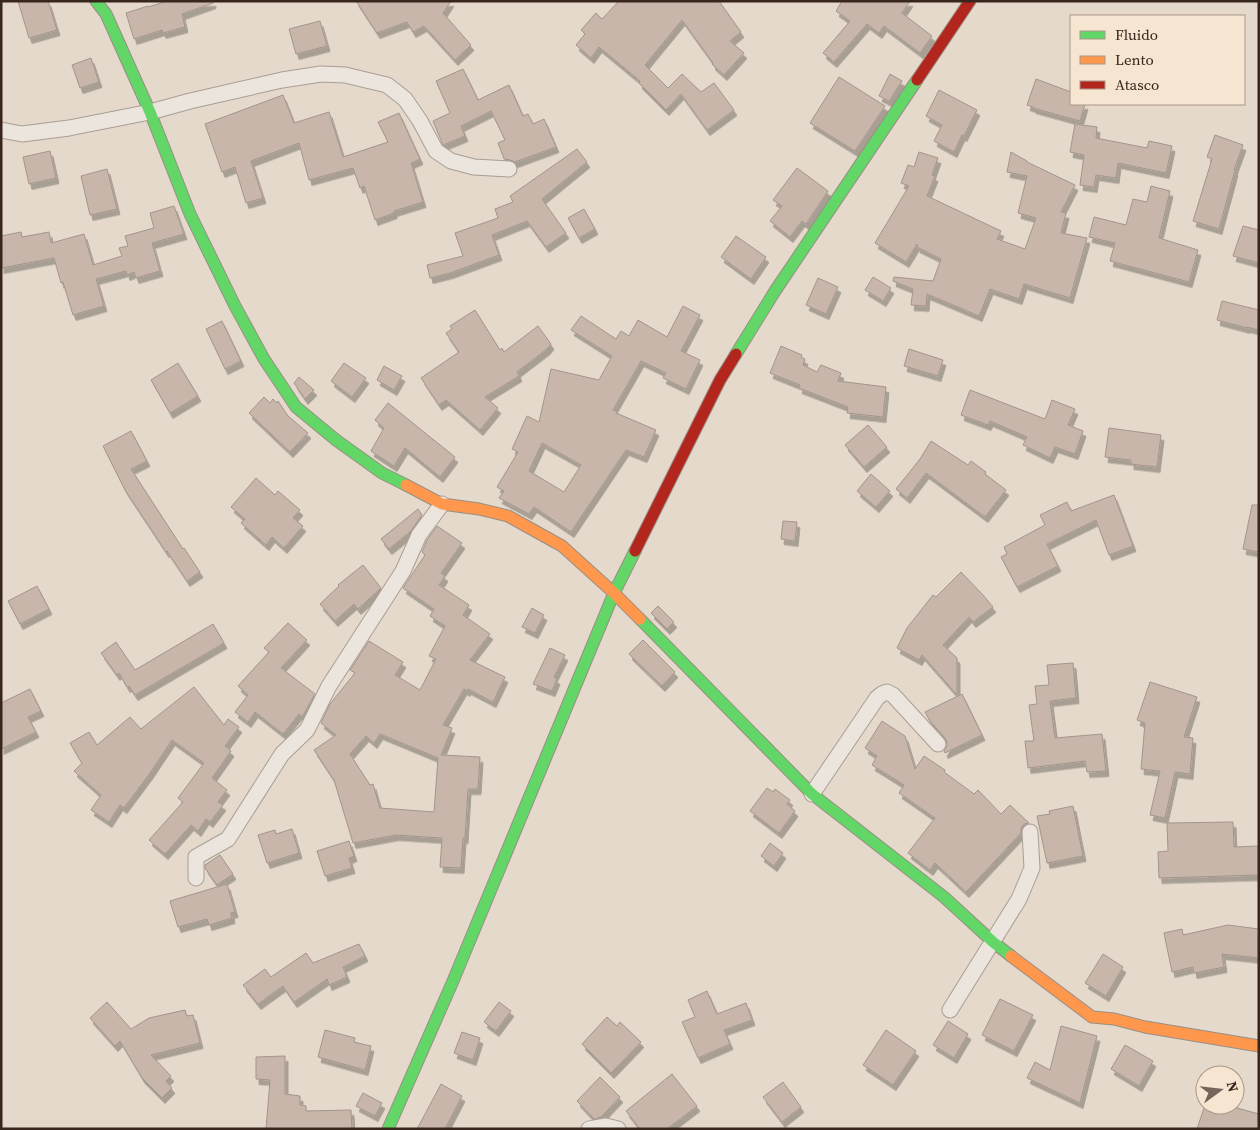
<svg xmlns="http://www.w3.org/2000/svg" width="1260" height="1130" font-family="'Source Serif 4',serif">
	<style>
		.building { fill: #c8b6ab; stroke: #a4948a; fill-rule: evenodd; filter: url(#shadow) }
		.lines { fill: none; stroke-linecap: round; stroke-linejoin: round }
		.street-casing { stroke: #a99e94; stroke-width: 17 }
		.fast-casing { stroke: #998e84; stroke-width: 13 }
		.slow-casing { stroke: #998e84; stroke-width: 13 }
		.jam-casing { stroke: #998e84; stroke-width: 13 }
		.street { stroke: #ece5dd; stroke-width: 15 }
		.fast { stroke: #63d668; stroke-width: 11 }
		.slow { stroke: #ff974d; stroke-width: 11 }
		.jam { stroke: #b3261e; stroke-width: 11 }
	</style>
	<defs>
		<filter id="shadow"><feDropShadow dx="3" dy="5.5" stdDeviation="0" flood-color="#0004"/></filter>
	</defs>
	<rect width="100%" height="100%" fill="#e4d9ca"/>
	<path class="building" d="M18 1H48L57 30 29 38Z
		M168 1H213V3L182 14 185 27 163 33 162 30 134 39 126 13 148 6V7Z
		M356 1H451L443 13 471 45 455 60 424 26 413 32 407 22 377 33Z
		M619 1H719L741 32 730 41 744 53 724 75 712 64 713 63 682 20 645 65 668 88 682 74 701 92 714 83 734 110 707 130 681 94 666 110 639 83 640 81 599 47 591 58 576 45 585 34 581 30 596 13 602 19Z
		M842 1H910L902 13 932 36 920 53 884 26 879 33 867 24 834 62 823 53 850 21 836 11Z
		M320 21 327 46 296 54 289 29Z
		M91 58 99 82 80 88 72 65Z
		M463 69 478 100 509 85 523 116 528 114 533 124 544 119 556 147 515 162 510 160 504 159 498 143 505 140 491 111 461 126 465 136 443 145 433 121 450 113 436 81Z
		M890 74 902 81 889 101 879 96Z
		M839 77 885 106 855 151 810 123Z
		M1036 79 1071 92V104H1085L1080 121 1033 108V107L1027 105Z
		M939 90 977 110 964 136 962 135 954 152 934 141 942 125 926 116Z
		M283 95 294 123 329 112 343 157 388 142 378 122 399 113 420 159 411 163 423 202 394 211V213L375 220 364 186 360 188 353 168 309 180 299 143 251 161 263 198 246 203 235 167 222 172 205 124Z
		M1075 124 1097 127 1096 138 1147 148 1149 141 1172 146 1166 173 1118 163 1116 178 1096 175 1094 187 1080 185 1084 155 1070 152Z
		M1215 135 1243 145 1234 170H1235L1219 229 1193 221 1212 159 1207 157Z
		M577 149 587 162 542 199 566 233 546 247 527 221 492 235 499 255 450 273 430 278 427 265 463 256 455 233 498 218 495 209 513 202 510 196Z
		M50 151 56 178 29 184 23 157Z
		M919 152 938 158 932 175 935 176 927 196 1001 231 997 239 1025 249 1036 218 1018 213 1027 176 1007 172 1011 152 1027 161V162L1075 185 1061 212 1066 213 1061 233 1087 238 1070 298 1024 284 1019 299 990 289 979 316 927 294 926 306 911 305 913 289 893 281 894 277 933 281 941 259 917 247V244L906 262 875 243 909 186 901 183 908 165 914 167Z
		M797 168 828 191 806 224 802 221 790 237 770 221 782 206 773 200Z
		M107 169 117 209 90 215 81 176Z
		M1151 186 1170 191 1159 238 1198 250 1189 282 1110 261 1115 243 1089 237 1094 217 1126 225 1133 199 1147 202Z
		M174 206 184 234 152 243 160 271 136 278 134 272 127 275 126 271 96 279 104 306 73 315 63 282 61 283 54 258 1 268V236L21 232 22 237 49 232 51 243 84 234 93 265 122 256 119 248 128 246 125 236 154 228 150 213Z
		M584 209 595 229 579 238 568 218Z
		M1243 226 1259 230V263L1233 256Z
		M736 236 766 257 751 279 721 257Z
		M873 277 891 288 883 301 865 290Z
		M818 278 838 287 826 314 806 305Z
		M1222 301 1259 310V330L1247 327V328L1217 320Z
		M683 306 700 315 681 351 700 360 686 389 663 378 666 373 641 361 613 410 617 411 616 413 656 430 644 457 626 450 571 532 534 507 529 514 499 498 504 491 497 487 518 452 512 449 527 416 539 422 551 369 599 380 612 356 571 330 581 316 616 339 621 331 629 336 638 320 667 337ZM542 443 581 465 564 492 529 471Z
		M475 310 500 350 502 348 504 352 538 326 551 344 547 349 517 372 519 376 485 397 498 408 480 430 446 400 439 405 421 378 459 352 446 333 452 329 450 326Z
		M222 321 241 361 225 369 206 329Z
		M781 346 802 355 801 357 805 359 803 365 817 372 821 365 841 373 838 381 886 387 883 417 847 413 848 407 799 388 800 385 770 373Z
		M909 349 943 360 938 376 904 366Z
		M178 363 198 396 170 413 151 380Z
		M344 363 366 378 352 397 331 381Z
		M384 366 402 376 394 390 377 380Z
		M299 377 314 390 305 399 294 383Z
		M970 390 1045 419 1052 400 1075 409 1068 425 1083 431 1075 454 1055 447 1050 458 1023 445 1027 437 990 421 988 425 961 415Z
		M264 397 270 403 273 399 277 403 278 401 288 416 308 433 290 452 249 413Z
		M388 403 455 457 440 477 405 448 394 466 371 451 384 428 375 420Z
		M868 425 887 447 864 467 845 445Z
		M1109 428 1161 435 1157 467 1131 464V460L1105 457Z
		M131 431 147 461 131 469 183 549 184 548 200 572 187 581 167 551 166 552 125 490 103 446Z
		M931 441 968 465 971 461 986 472 985 474 1006 490 985 517 926 473 907 498 896 489 920 459Z
		M871 474 890 491 876 507 857 491Z
		M256 478 275 495 278 491 300 510 293 518 303 526 284 548 272 537 266 545 241 523 245 519 231 507Z
		M1114 495 1133 546 1109 555 1096 520 1047 544 1058 566 1017 587 1001 557 1007 554 1004 547 1045 525 1040 515 1067 502 1071 511Z
		M1252 505H1259V552L1243 549Z
		M418 509 422 515 410 532 389 549 381 539Z
		M783 521 797 522 795 541 781 539Z
		M437 526 462 543 441 573 445 576 439 585 469 605 463 615 490 634 470 660 505 677 493 702 468 689 467 691 464 689 443 725 452 728 441 755 480 757 478 789H468L465 838H463L461 868 440 867 442 838 396 835 353 843 334 780 314 750 336 735 321 723 330 704 355 673 350 670 369 641 403 662 395 675 420 690 436 659 429 656 445 626 430 616 434 609 403 588 425 555 422 552 427 540ZM380 734 438 758 434 812 380 808 373 784 370 785 350 754 366 736 374 743Z
		M363 565 381 588 358 609 354 604 335 621 320 604 339 586 338 585Z
		M961 572 983 595 993 607 973 622 969 617 943 645 957 658V695L922 655 919 660 897 648 907 628 933 595 936 597Z
		M37 586 49 609 20 624 8 601Z
		M658 606 674 622 667 629 651 613Z
		M532 608 544 615 535 633 522 627Z
		M288 623 307 640 281 668 315 694 302 717 299 714 283 734 255 712 248 722 235 712 248 695 238 686 269 652 264 648Z
		M213 624 224 643 135 695 129 686 127 687 119 673 117 675 101 653 116 642 135 670Z
		M643 640 675 672 662 686 629 654Z
		M550 648 565 655 554 677 557 679 552 691 533 684Z
		M1073 663 1076 698 1050 701 1055 738 1102 734 1106 771 1087 772 1085 761 1028 768 1025 741H1034L1029 705 1037 704 1035 686 1049 685 1047 665Z
		M1150 682 1197 697 1184 737 1193 738 1190 774 1175 772 1165 818 1150 815 1160 771 1141 769 1145 723 1137 720Z
		M194 687 224 725 228 719 239 727 225 746 231 751 212 778 227 790 218 802 223 805 210 822 206 819 198 831 191 825 165 854 149 840 183 802 178 798 204 763 172 740 150 773 124 808 120 805 109 822 91 810 101 795 74 771 82 763 70 743 89 732 97 745 130 717 141 729Z
		M30 689 41 711 28 717 36 732 1 749V703Z
		M962 694 982 735 945 753 944 751 947 746V742L945 738 930 721 925 712Z
		M882 721 905 736 915 769 924 756 945 770 944 772 974 794 978 790 1001 814 1010 805 1029 823 1024 824 1021 828V833L966 892 935 863 930 870 908 853 935 818 899 793 904 785 872 765 877 756 865 748Z
		M767 788 773 792 775 789 790 800 787 804 795 811 779 833 750 811Z
		M1073 806 1083 856 1047 863 1037 816 1050 814 1049 811Z
		M1233 822 1234 847 1259 846V875L1159 878 1158 852 1168 851 1167 823Z
		M292 829 299 853 267 863 258 835 275 830 276 834Z
		M349 841 354 856 349 858 352 868 325 876 317 851Z
		M770 843 783 853 774 866 761 856Z
		M220 855 233 874 217 885 205 868V865Z
		M227 884 235 912 231 913 232 918 209 925 207 919 178 927 170 901Z
		M1228 925 1259 929V958L1222 954 1224 967 1194 973 1193 967 1172 972 1164 933 1182 929 1183 935Z
		M359 944 365 956 343 967 347 977 329 985 327 979 294 1002 283 986 258 1004 243 985 265 969 271 977 306 953 313 963Z
		M1103 954 1123 967 1106 996 1085 983Z
		M707 991 717 1014 746 1003 752 1020 724 1030 730 1044 698 1058 682 1022 695 1017 688 1000Z
		M1000 999 1033 1015 1014 1051 982 1035Z
		M107 1002 131 1029 149 1018 185 1010 187 1016 193 1015 200 1043 151 1055 171 1076 166 1081 172 1088 162 1098 142 1078 120 1041 115 1046 90 1018Z
		M499 1002 511 1011 496 1031 484 1022Z
		M607 1017 617 1026 620 1022 641 1042 611 1073 582 1044Z
		M948 1021 968 1034 954 1058 933 1045Z
		M1061 1026 1097 1036 1080 1103 1027 1078 1035 1062 1050 1070Z
		M325 1030 355 1038 354 1042 371 1046 365 1070 318 1057Z
		M886 1030 916 1051 893 1085 863 1065Z
		M462 1032 480 1038 473 1060 454 1053Z
		M1125 1045 1153 1061 1139 1086 1111 1069Z
		M285 1056V1094L300 1096V1105L306 1106V1111L351 1110 352 1129H266L270 1080 256 1079V1057Z
		M672 1074 697 1106 667 1129H640L626 1111Z
		M600 1077 620 1097 601 1117 594 1119 577 1101Z
		M783 1082 801 1107 782 1122 763 1097Z
		M441 1084 462 1096 445 1129H417Z
		M363 1093 382 1103 375 1116 356 1106Z
		M1205 1105H1238L1237 1108 1259 1114V1129H1197Z"/>
	<g class="lines">
		<g class="street-casing">
			<path id="street" d="M1 130 22 134 69 128 150 112 190 101 282 80 321 74 345 75 387 85 405 99 420 121 436 151 451 161 474 167 509 169
				M812 794 877 698 882 694 887 692 893 695 938 744
				M196 878V857L228 839 282 754 307 730 329 686 403 571 419 535 442 504
				M950 1010 1019 899 1032 868 1030 832
				M589 1129 606 1126 618 1129"/>
		</g>
		<g class="fast-casing">
			<path id="fast" d="M96 1 106 14 150 112 190 214 235 306 264 359 296 407 336 440 382 473 406 485
				M736 354 775 291 917 80
				M640 619 812 794 944 897 993 942 1011 956
				M388 1129 453 981 614 593 635 551"/>
		</g>
		<g class="slow-casing">
			<path id="slow" d="M406 485 442 504 479 509 508 516 562 546 614 593 640 619
				M1011 956 1092 1017 1114 1019 1145 1027 1259 1046"/>
		</g>
		<g class="jam-casing">
			<path id="jam" d="M917 80 970 1
				M635 551 720 380 736 354"/>
		</g>
		<use href="#street" class="street"/>
		<use href="#fast" class="fast"/>
		<use href="#slow" class="slow"/>
		<use href="#jam" class="jam"/>
	</g>
	<rect width="1260" height="1130" fill="none" stroke="#38251c" stroke-width="5"/>
	<rect x="1070" y="15" width="175" height="90" fill="#f6e5d0" stroke="#aa9888"/>
	<rect x="1080" y="31" width="25" height="8" fill="#63d668" stroke="#aa9888"/>
	<text x="1115" y="40" font-size="15" fill="#38251c">Fluido</text>
	<rect x="1080" y="56" width="25" height="8" fill="#ff974d" stroke="#aa9888"/>
	<text x="1115" y="65" font-size="15" fill="#38251c">Lento</text>
	<rect x="1080" y="81" width="25" height="8" fill="#b3261e" stroke="#aa9888"/>
	<text x="1115" y="90" font-size="15" fill="#38251c">Atasco</text>
	<g transform="translate(1220 1090) rotate(75)"><circle r="24" fill="#f6e5d0" stroke="#aa9888"/>
	<path d="M0-4L9 19L0 12L-9 19Z" fill="#746459"/>
	<text y="-8" font-size="14" font-weight="bold" text-anchor="middle" fill="#38251c">N</text>
	</g>
</svg>
